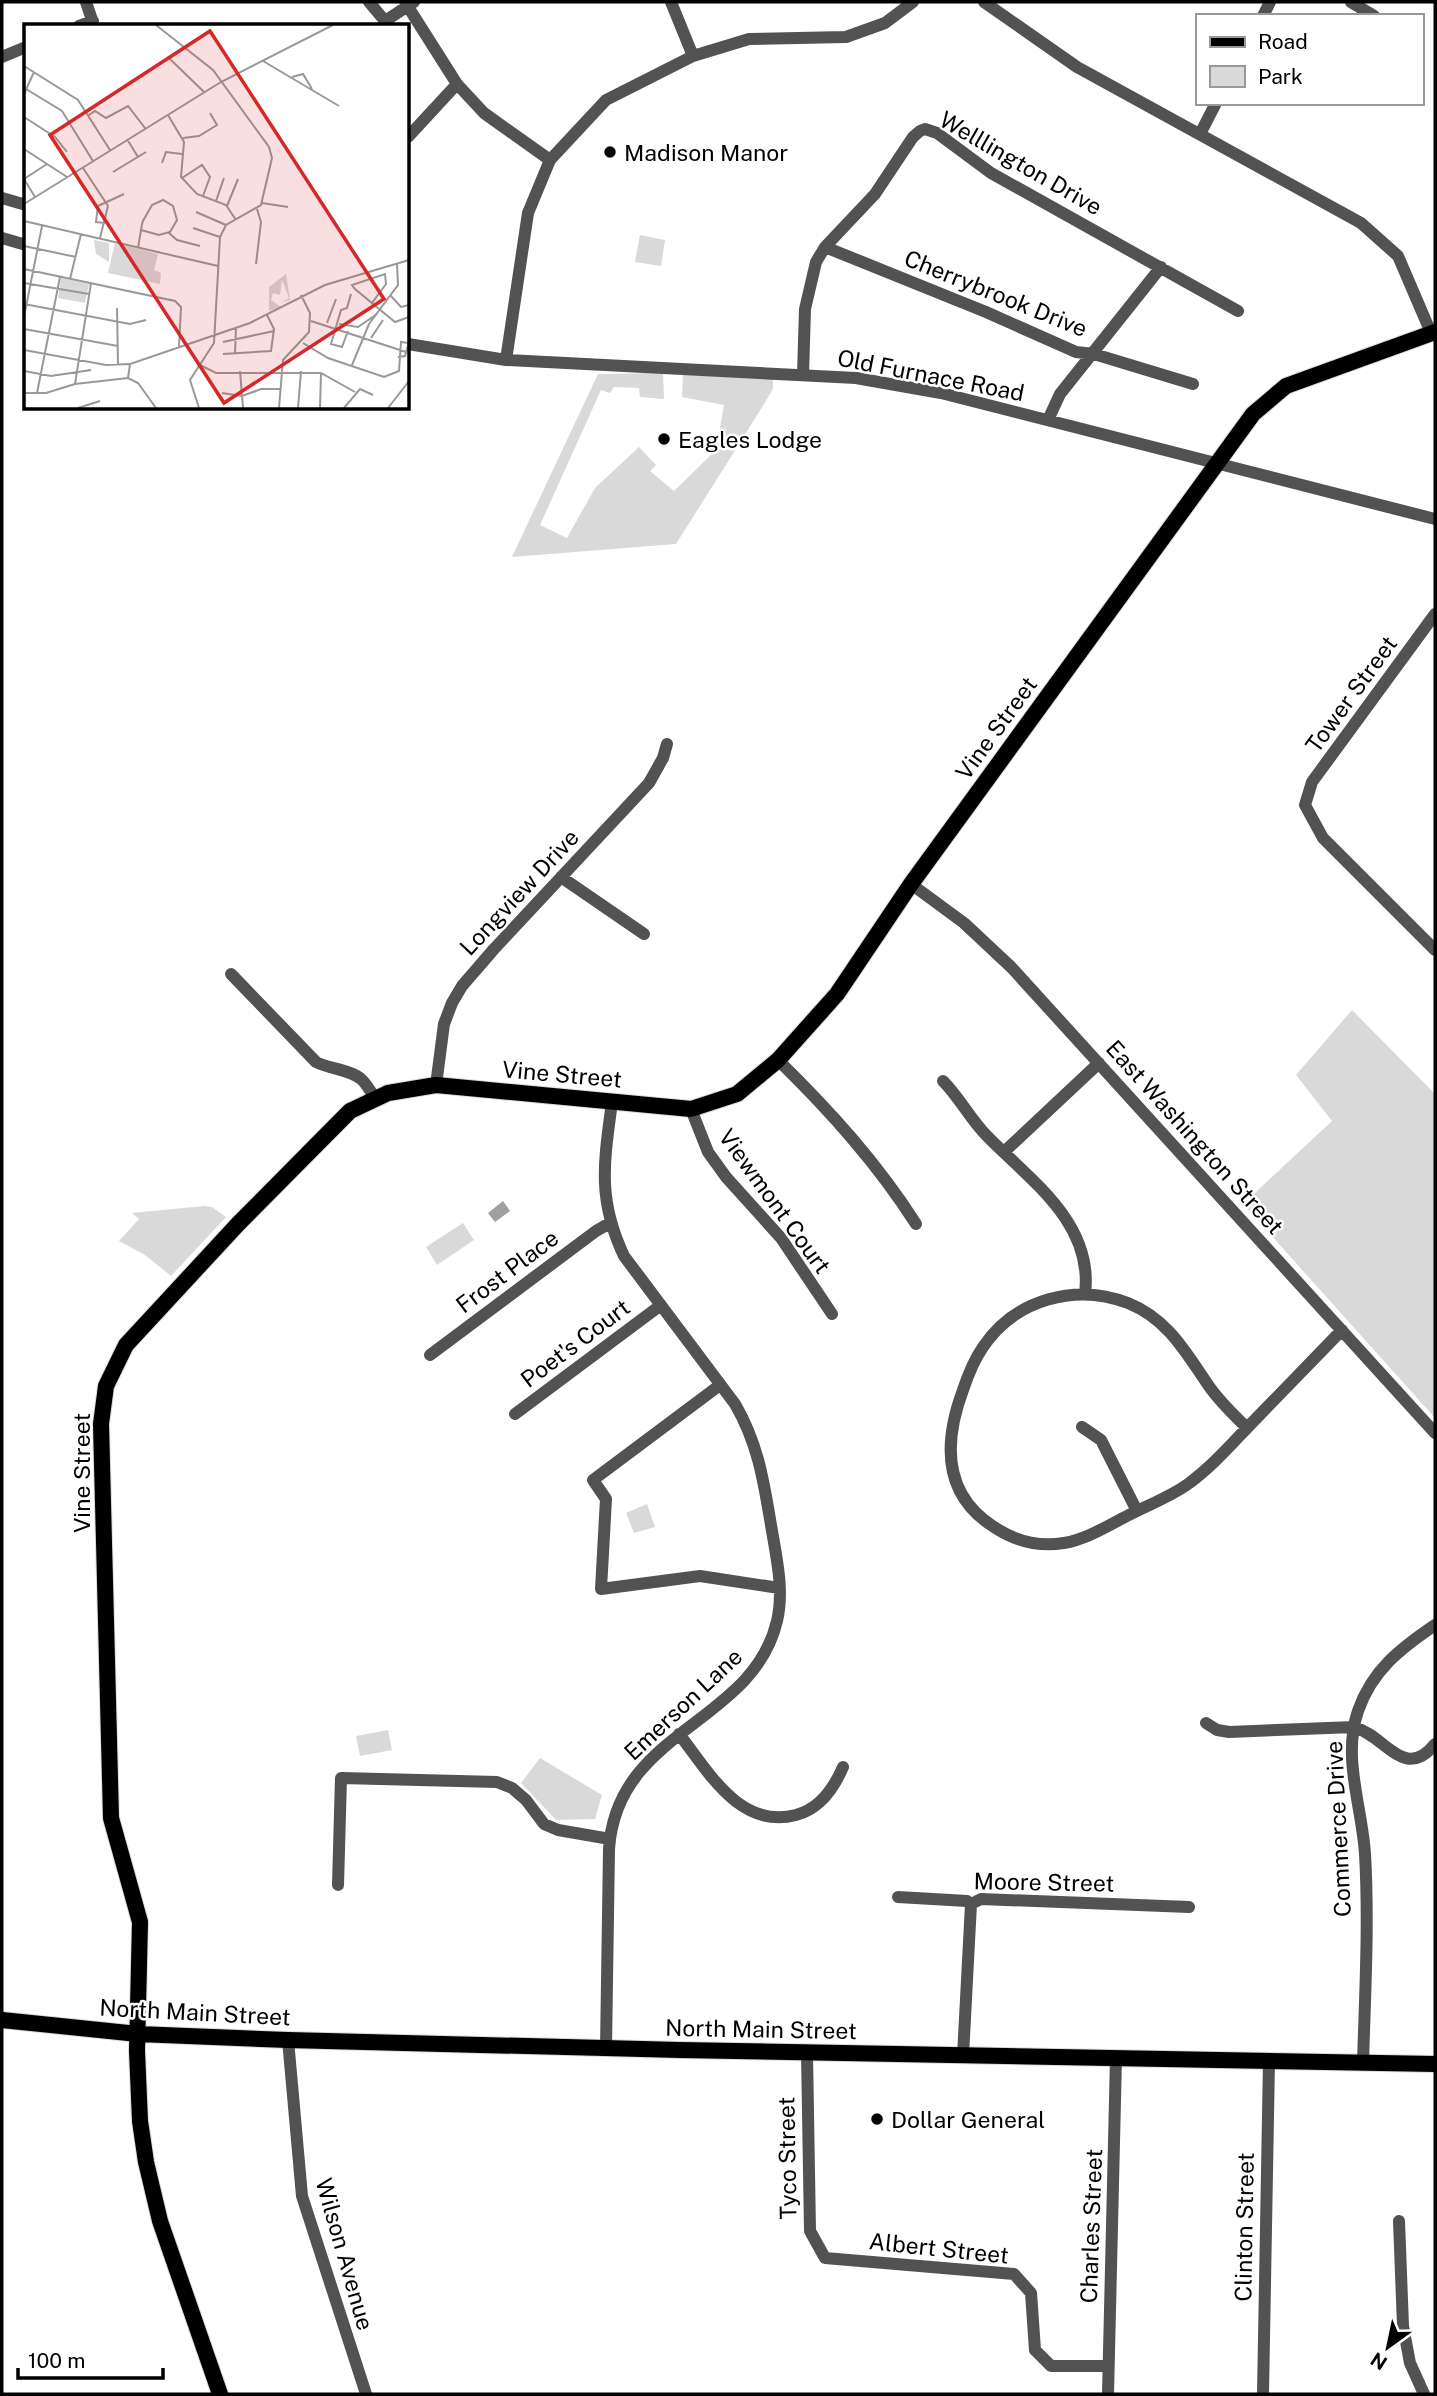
<svg xmlns="http://www.w3.org/2000/svg" width="1437" height="2396" font-family="'Public Sans',sans-serif">
	<style>
		.green { fill: #d9d9d9 }
		.water { fill: #a0a0a0 }
		.lines { fill: none; stroke-linecap: round; stroke-linejoin: round }
		.major-casing { stroke: #dbdbdb; stroke-width: 18 }
		.minor { stroke: #525252; stroke-width: 12 }
		.major { stroke: #000; stroke-width: 16 }
		.poi-dot { fill: #000; stroke: #fff; stroke-width: 2.5 }
		.labels { text-anchor: middle; dominant-baseline: central; stroke-width: 5; stroke-linejoin: round; paint-order: stroke }
		.poi-label { font-size: 23px; fill: #000; stroke: #fff; text-anchor: start }
		.street-label { font-size: 23px; fill: #000; stroke: #fff }
		.inset-road { fill: none; stroke: #999; stroke-width: 2 }
		.view { fill: #d62828; fill-opacity: 0.15; stroke: #d62828; stroke-width: 3.5 }
		.inset-edge { fill: none; stroke: #000; stroke-width: 3.5 }
	</style>
	<rect width="100%" height="100%" fill="#fff"/>
	<path class="green" d="M640 235 665 240 661 266 635 262Z
		M663 373 664 399 640 397 639 388 614 387 610 393 601 390 540 525 567 538 595 488 639 447 656 465 650 471 674 491 716 450 724 405 682 397 683 374 773 375V389L761 409 676 544 512 557 598 374Z
		M1352 1010 1435 1094V1418L1243 1204 1332 1121 1296 1075Z
		M204 1206 212 1207 226 1217 171 1276 145 1255 119 1241 139 1219 132 1213Z
		M463 1223 474 1240 437 1265 426 1247Z
		M647 1504 655 1527 634 1533 626 1513Z
		M388 1730 392 1750 360 1756 356 1736Z
		M540 1758 602 1795 595 1819 556 1820 521 1783Z"/>
	<path class="water" d="M503 1201 510 1211 495 1222 488 1213Z"/>
	<g class="lines">
		<g class="major-casing">
			<path id="major" d="M2 2020 138 2034 288 2040 680 2050 1435 2064
				M220 2394 160 2221 146 2162 140 2121 137 2051 140 1922 111 1818 101 1424 106 1386 126 1345 238 1224 350 1111 388 1093 436 1085 691 1109 737 1094 778 1060 837 994 911 884 1253 414 1286 386 1435 332"/>
		</g>
		<path class="minor" d="M86 2 94 26
			M369 2 385 21
			M405 2 457 84 484 113 550 160
			M671 2 693 56
			M984 2 1077 67 1361 223 1398 256 1431 333
			M1351 2 1374 16
			M1263 16 1270 2
			M79 26 93 21
			M386 26 385 21 414 2
			M2 57 26 47
			M1200 134 1216 103
			M408 137 457 84
			M2 198 26 205
			M2 238 26 245
			M825 247 986 312 1076 352 1094 354 1193 384
			M408 344 506 360 856 378 941 393 1435 519
			M506 360 528 213 550 160 606 100 693 56 749 39 846 37 885 23 913 2
			M803 375 805 309 816 262 825 247 875 194 913 137 920 131 925 129 937 133 991 173 1238 311
			M1048 420 1060 394 1161 267
			M1435 614 1312 782 1305 805 1323 838 1435 950
			M561 877 644 934
			M911 884 964 923 1011 967 1435 1433
			M231 974 316 1062C330 1069 351 1070 361 1079 367 1084 371 1093 376 1099
			M778 1060C830 1111 877 1163 916 1224
			M943 1081C960 1098 970 1119 987 1136 1030 1180 1094 1223 1085 1294
			M436 1085 444 1024 452 1003 462 986 494 949 649 783 663 758 667 744
			M691 1109 708 1152 726 1177 781 1238 832 1314
			M1004 1152 1099 1063
			M430 1355 596 1231 610 1223
			M720 1385 593 1480 606 1499 601 1589 700 1576 779 1588
			M515 1414 661 1305
			M1082 1427 1101 1440 1137 1511
			M1247 1428C1235 1416 1222 1404 1211 1389 1187 1355 1170 1320 1128 1303 1076 1283 1015 1299 983 1347 974 1360 968 1375 963 1390 944 1441 942 1494 994 1527 1015 1541 1039 1547 1064 1543 1087 1539 1107 1526 1127 1516 1148 1505 1170 1497 1188 1484 1210 1468 1228 1448 1246 1429 1278 1396 1310 1363 1342 1330
			M1206 1723 1217 1730 1229 1732 1354 1727C1386 1736 1404 1782 1435 1744
			M679 1734C708 1771 740 1830 796 1815 819 1809 834 1788 843 1767
			M338 1885 341 1778 497 1782 512 1788 526 1800 544 1824 558 1830 610 1839
			M898 1897 967 1901 971 1904 981 1899 1189 1907
			M288 2040 302 2196 366 2394
			M606 2048 609 1849C617 1729 753 1724 777 1621 784 1592 777 1560 772 1531 764 1484 759 1445 735 1404L624 1256C597 1199 604 1162 612 1102
			M807 2053 810 2231 825 2258 1014 2274 1031 2293 1035 2350 1051 2366H1108
			M963 2056 971 1904
			M1363 2063C1365 1994 1369 1923 1365 1854 1362 1806 1342 1758 1358 1711 1372 1670 1401 1648 1435 1625
			M1399 2221 1403 2326 1410 2363 1424 2394
			M1108 2394 1116 2058
			M1263 2394 1269 2061"/>
		<use href="#major" class="major"/>
	</g>
	<g class="poi-dot">
		<circle cx="610" cy="152" r="7"/>
		<circle cx="664" cy="439" r="7"/>
		<circle cx="877" cy="2119" r="7"/>
	</g>
	<g class="labels">
		<g class="poi-label">
			<text x="624" y="152">Madison Manor</text>
			<text x="678" y="439">Eagles Lodge</text>
			<text x="891" y="2119">Dollar General</text>
		</g>
		<g class="street-label">
			<text transform="translate(1021 163) rotate(30)">Welllington Drive</text>
			<text transform="translate(996 293) rotate(22)">Cherrybrook Drive</text>
			<text transform="translate(931 375) rotate(11)">Old Furnace Road</text>
			<text transform="translate(1351 694) rotate(-54)">Tower Street</text>
			<text transform="translate(996 728) rotate(-54)">Vine Street</text>
			<text transform="translate(519 892) rotate(-47)">Longview Drive</text>
			<text transform="translate(562 1074) rotate(5)">Vine Street</text>
			<text transform="translate(1195 1137) rotate(48)">East Washington Street</text>
			<text transform="translate(775 1201) rotate(54)">Viewmont Court</text>
			<text transform="translate(507 1271) rotate(-37)">Frost Place</text>
			<text transform="translate(575 1343) rotate(-37)">Poet's Court</text>
			<text transform="translate(81 1473) rotate(-90)">Vine Street</text>
			<text transform="translate(683 1704) rotate(-43)">Emerson Lane</text>
			<text transform="translate(1338 1829) rotate(-93)">Commerce Drive</text>
			<text transform="translate(1044 1882) rotate(1)">Moore Street</text>
			<text transform="translate(195 2012) rotate(3)">North Main Street</text>
			<text transform="translate(761 2029) rotate(1)">North Main Street</text>
			<text transform="translate(787 2158) rotate(-91)">Tyco Street</text>
			<text transform="translate(1091 2226) rotate(-88)">Charles Street</text>
			<text transform="translate(1244 2227) rotate(-89)">Clinton Street</text>
			<text transform="translate(939 2248) rotate(6)">Albert Street</text>
			<text transform="translate(345 2254) rotate(74)">Wilson Avenue</text>
		</g>
	</g>
	<g transform="translate(24 24)">
		<rect width="385" height="385" fill="#fff"/>
		<path d="M70 216 85 219V238L72 230ZM91 219 134 230 130 246 137 249 136 260 84 249ZM262 250 266 276 257 278 265 274 258 256 256 271 249 269 247 276 257 283 245 287V263ZM37 254 65 260 61 279 34 274Z" fill="#d9d9d9"/>
		<path class="inset-road" d="M132 1 189 46 245 123 248 134 237 181 202 201 196 213 190 319 166 356 175 384M145 34 180 68M239 37 315 82M0 42 54 76 86 126M268 53 279 50 288 65M2 65 38 87 69 137M0 70 10 48M65 91 71 87 82 94 104 82 121 104M144 91 160 118 157 153 173 170 202 181 212 196M0 93 31 113 43 128M159 114 175 112 193 101 186 89M103 115 114 133M0 125 43 153M138 139 142 128 158 130M59 144 84 182 76 214M89 148 122 128M158 154 178 141 186 153 179 172M0 155 23 140M0 155 11 173M192 177 200 154M238 179 264 183M0 180 197 58 309 1M203 182 214 155M172 188 202 201M0 197 194 242M81 199 72 198 74 182 100 170M169 204 196 213M145 209 153 216 176 222M0 222 52 233M114 224 118 200 119 197 128 181 139 176 149 182 153 196 146 208 135 211 117 206M232 240 237 198 233 185M0 245 151 277 157 283 155 323M46 255 57 210M0 259 65 270M367 272 377 283 385 281M348 279 362 260 361 250 328 261 331 265 371 298 385 293M0 280 106 300 122 296M93 284 94 341M0 293 18 202M287 297 382 328M303 299 312 275M315 300 334 303 353 290M0 305 94 322M324 307 318 323 307 320 317 286 323 284 327 270M347 314 359 296M199 318 250 307M279 319 304 334 360 353 375 347 377 318 384 319M0 326 82 341 105 340M211 329 212 304M199 330 247 327 250 305 243 291M374 333 381 332 385 318M176 341 192 349H297L331 368M328 341 345 300 374 261 373 240M0 347 27 352 67 346M216 347 219 384M104 354 106 340 226 299 301 261 385 236M51 360 67 259M0 369H22L51 360 104 354 114 359 132 384M13 369 36 253M198 369 218 372 237 365H256M54 384 76 377M255 384 259 336 285 308 286 289 277 271M274 384 277 347M296 384 297 349M320 384 336 365 349 371M364 384 385 357"/>
		<path class="view" d="M186 7 360 275 200 379 26 111Z"/>
		<rect width="385" height="385" class="inset-edge"/>
	</g>
	<rect width="1437" height="2396" fill="none" stroke="#000000" stroke-width="7"/>
	<rect x="1196" y="14" width="228" height="91" fill="#ffffff" stroke="#999999" stroke-width="2"/>
	<rect x="1210" y="37" width="35" height="10" fill="#000000" stroke="#999999" stroke-width="2"/>
	<text x="1258" y="49" font-size="21" fill="#000000">Road</text>
	<rect x="1210" y="66" width="35" height="21" fill="#d9d9d9" stroke="#999999" stroke-width="2"/>
	<text x="1258" y="84" font-size="21" fill="#000000">Park</text>
	<g transform="translate(1388 2347) rotate(213)" stroke="#ffffff" stroke-width="5" paint-order="stroke">
	<path d="M0-5L12 26L0 18L-12 26Z" fill="#000000"/>
	<text y="-10" font-size="19" font-weight="bold" text-anchor="middle" fill="#000000">N</text>
	</g>
	<path d="M18 2368v10h145v-10" fill="none" stroke="#000000" stroke-width="3.5"/>
	<text x="28" y="2368" font-size="21" fill="#000000" stroke="#ffffff" stroke-width="5" paint-order="stroke">100 m</text>
</svg>
